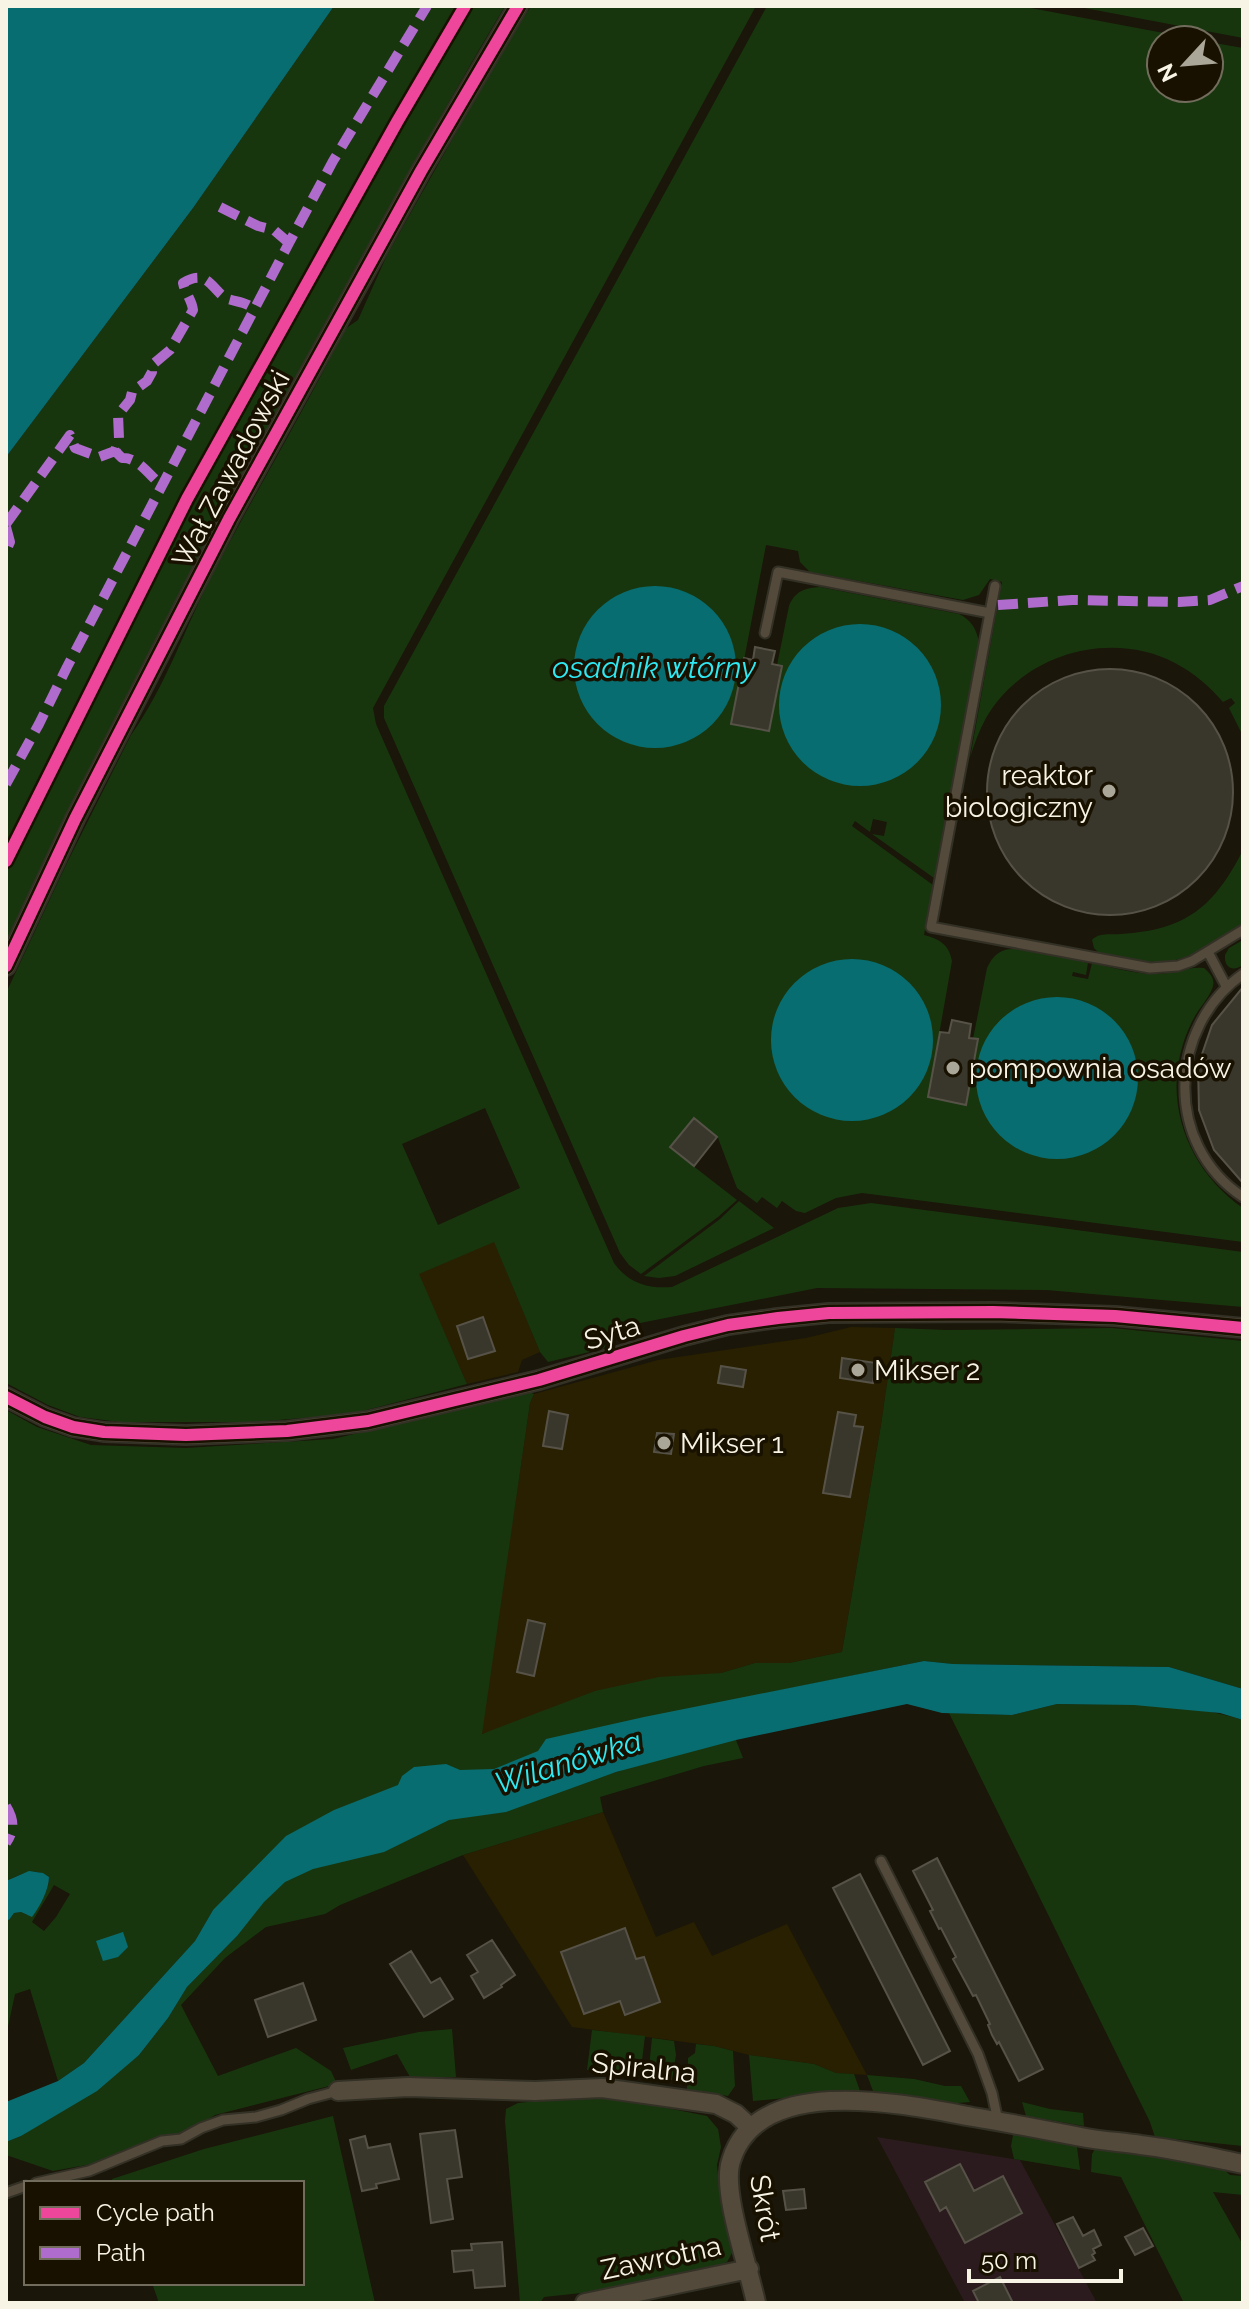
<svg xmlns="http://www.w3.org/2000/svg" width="1249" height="2309" font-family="Raleway,sans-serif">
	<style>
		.commercial { fill: #2b1b1e }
		.built { fill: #292001 }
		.green { fill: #18360e; fill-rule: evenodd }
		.water { fill: #086d71 }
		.building { fill: #39362b; stroke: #565247; stroke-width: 2 }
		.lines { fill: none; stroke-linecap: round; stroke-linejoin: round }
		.lane-casing { stroke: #333025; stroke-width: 13 }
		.street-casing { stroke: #333025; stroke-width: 22 }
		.lane { stroke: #534a3b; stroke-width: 9 }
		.street { stroke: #534a3b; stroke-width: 18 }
		.quiet { stroke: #b06ccc; stroke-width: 10; stroke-dasharray: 20 10; stroke-linecap: butt }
		.cycleway-casing { stroke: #181100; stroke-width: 17 }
		.cycleway { stroke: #ed469a; stroke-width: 12 }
		.poi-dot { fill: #aaa698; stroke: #181100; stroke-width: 3 }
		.labels { text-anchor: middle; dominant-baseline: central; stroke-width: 7; stroke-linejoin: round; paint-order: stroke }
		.street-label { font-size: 28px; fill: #f8f4e5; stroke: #181100 }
		.poi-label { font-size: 28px; fill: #f8f4e5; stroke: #181100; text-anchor: start }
		.water-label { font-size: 30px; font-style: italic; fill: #2fe9f2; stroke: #181100 }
	</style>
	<rect width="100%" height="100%" fill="#1a1609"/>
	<path class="commercial" d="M877 2137 1020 2160 1097 2303H965Z"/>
	<path class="built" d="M494 1241 540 1352 522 1360 518 1372 467 1384 418 1274Z
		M851 1327 895 1328 881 1425 842 1652 789 1663H755L721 1673 695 1676 481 1734 530 1403 534 1394 658 1360 806 1338Z
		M603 1812 656 1937 694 1922 712 1956 787 1924 867 2075 836 2073 814 2064 749 2055 714 2046 572 2027 463 1855Z"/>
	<path class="green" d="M334 6H505C445 106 389 209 333 311 217 519 107 729 6 944V457L193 208Z
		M531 6H756L373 708 376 724 614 1263C628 1283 648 1289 672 1287L838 1208 871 1203 1243 1252V1307L1046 1290 817 1288 635 1324 601 1334 606 1348 548 1362 540 1352 494 1242 419 1274 467 1384 351 1414 253 1422H120L80 1417 48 1405 6 1383V993L65 867 131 735C166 686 186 625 214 571 257 490 304 411 345 329L358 320 387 255 501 53ZM485 1108 520 1188 438 1225 402 1144Z
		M767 6H1020L1201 40H1161V88H1209V42L1243 48V736L1229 708 1235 703 1231 698 1223 702C1209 686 1194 673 1175 663 1110 629 1023 654 986 718 979 731 974 744 970 758L1002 582 990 579 979 595 963 600 810 572 800 562 798 551 766 545 732 723 769 731 782 666 777 665 789 606C795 591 805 588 820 587L959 614C971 620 976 628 979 642L934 878 872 834 884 836 887 822 873 819 870 832 855 821 852 826 933 885 924 935C939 939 949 944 952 961L928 1097 966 1104 978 1040 973 1039 987 968C991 960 995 953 1005 950 1019 945 1071 959 1088 963L1086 975 1073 972 1072 976 1088 979 1092 963C1112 967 1133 974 1154 974 1171 975 1188 966 1204 968 1211 974 1216 980 1212 989 1208 999 1200 1007 1195 1016 1190 1025 1186 1034 1183 1044 1163 1107 1191 1172 1243 1208V1242L862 1193 836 1198 805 1213 796 1211 782 1201 777 1208 762 1197 757 1203 737 1188 718 1138 694 1119 670 1148 737 1200 718 1217 641 1274 629 1265 620 1253 384 718V706Z
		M1074 6H1243V38Z
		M1243 850V925C1218 940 1192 960 1162 962 1141 963 1119 956 1098 952L1094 948 1092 940C1099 932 1110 935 1121 934 1186 930 1214 907 1243 850Z
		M1243 940V965C1233 972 1224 968 1225 955L1229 948Z
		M739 1201 774 1228 675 1276 659 1278 644 1276 720 1219Z
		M895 1328 947 1330 1112 1328 1243 1341V1689L1169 1667 953 1664 924 1661 738 1699 514 1777 213 1910 195 1941 84 2063 58 2081 30 1989 15 1994 6 2036V1919L9 1920 14 1913 21 1912 27 1915C39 1907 49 1893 49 1877 34 1866 21 1875 6 1881V1410L37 1427 91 1445 186 1448 333 1439 529 1392 534 1394 530 1403 482 1734 595 1691 659 1677 721 1673 755 1663H789L842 1652 881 1425ZM54 1885 70 1894 56 1917 44 1931 32 1922Z
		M1057 1704C1118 1705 1184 1701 1243 1720V2146L1155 2137 1150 2122 949 1713 1012 1715Z
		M702 1724 736 1740 743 1758 704 1766 600 1797 603 1812 463 1855 340 1905 325 1914 266 1927 225 1958 181 2005 218 2076 296 2048 331 2071 337 2084 215 2115 182 2136 154 2138 92 2164 53 2171 6 2155V2142L21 2136 139 2055 168 2018 187 1987 237 1936 251 1901 313 1854 620 1771Z
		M452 2029 456 2077H410L397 2054 351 2070 343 2048 419 2032Z
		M592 2030 645 2036 640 2077 587 2070Z
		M652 2038 674 2041 676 2055 672 2080 648 2077Z
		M696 2044 714 2046 733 2051 735 2086 728 2096 687 2089 688 2058 695 2053Z
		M749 2055 814 2064 836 2073 854 2074 860 2091 753 2101Z
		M867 2075 914 2079 945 2086H961L970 2102 947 2104 873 2091Z
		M571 2097H612L707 2116 718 2129 721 2147 717 2165 719 2185 732 2253 727 2262 714 2267 581 2293 544 2297 540 2303H520L505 2121 506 2109 518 2103Z
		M1022 2102 1050 2109 1083 2113 1084 2126 1026 2116Z
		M333 2116 375 2303H159L152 2283H302V2183H113L112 2179 204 2149Z
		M1019 2133 1071 2143 1077 2147 1080 2170 1014 2159 1011 2146 1013 2135Z
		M1103 2147 1140 2150 1221 2167 1230 2175 1243 2176V2195L1213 2192 1243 2245V2303H1184L1121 2177 1091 2172 1092 2154 1095 2149Z"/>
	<path class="water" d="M6 6H334L193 208 6 457Z
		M574 667a81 81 0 1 1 162 0a81 81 0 1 1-162 0Z
		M779 705a81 81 0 1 1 162 0a81 81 0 1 1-162 0Z
		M771 1040a81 81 0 1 1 162 0a81 81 0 1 1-162 0Z
		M976 1078a81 81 0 1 1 162 0a81 81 0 1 1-162 0Z
		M924 1661 953 1664 1169 1667 1243 1689V1720L1220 1713 1134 1705 1057 1704 1012 1715 942 1713 907 1704 736 1740 616 1772 506 1812 449 1820 384 1852 313 1869 285 1882 264 1902 237 1936 187 1987 168 2018 139 2055 97 2091 21 2136 6 2142V2102L58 2081 84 2063 195 1941 213 1910 286 1836 334 1810 398 1785 402 1776 414 1767 446 1764 460 1770 494 1769 538 1751 546 1739 644 1717Z
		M29 1871 43 1873 49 1877C49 1890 40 1906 32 1917L21 1912 14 1913 9 1920 6 1919V1881Z
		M123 1932 128 1947 118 1957 103 1961 96 1941Z"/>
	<path class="building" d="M755 647 775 651 772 664 782 666 769 731 731 724 744 658 753 660Z
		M987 792a123 123 0 1 1 246 0a123 123 0 1 1-246 0Z
		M1243 987V1183L1214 1150 1199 1110 1198 1066 1212 1025Z
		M952 1020 971 1024 969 1038 978 1039 966 1105 928 1097 940 1032 949 1033Z
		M694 1118 717 1137 694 1166 670 1147Z
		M483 1317 495 1351 468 1359 457 1326Z
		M842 1358 876 1363 873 1383 840 1378Z
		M721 1366 746 1370 743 1387 718 1383Z
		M549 1411 568 1415 562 1449 543 1446Z
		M838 1412 856 1415 854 1426 863 1427 850 1497 823 1493Z
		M657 1433 674 1434 671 1454 654 1452Z
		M528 1620 545 1624 534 1676 517 1672Z
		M937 1858 1043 2069 1019 2081 999 2042 997 2044 992 2035 988 2025 990 2024 976 1995 973 1996 953 1959 956 1957 941 1928 939 1929 930 1911 933 1910 913 1871Z
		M860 1874 950 2051 923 2065 833 1888Z
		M625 1928 636 1959 644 1957 660 2002 625 2015 620 2001 584 2014 561 1952Z
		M492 1940 515 1975 501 1985 502 1987 484 1998 471 1976 478 1972 467 1955Z
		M411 1951 431 1983 440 1978 453 1999 424 2017 390 1964Z
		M303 1983 316 2020 268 2037 255 2000Z
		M455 2130 462 2177 447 2179 453 2219 431 2223 420 2134Z
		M365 2136 368 2148 390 2144 399 2179 376 2184 377 2188 362 2191 350 2140Z
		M960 2164 974 2191 1003 2176 1022 2213 965 2243 946 2207 940 2211 925 2182Z
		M804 2189 806 2208 786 2210 783 2191Z
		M1073 2217 1083 2236 1094 2230 1101 2245 1093 2249 1095 2253 1092 2255 1095 2260 1079 2268 1057 2224Z
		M1143 2228 1153 2246 1135 2255 1125 2237Z
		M502 2242 505 2286 475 2288 473 2270 454 2272 452 2251 472 2250 471 2244Z
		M1000 2277 1013 2303H979L973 2291Z"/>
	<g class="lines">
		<g class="lane-casing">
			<path id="lane" d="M995 586 931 927 1150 968 1178 966 1192 961 1243 930
				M765 633 778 572 990 613
				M1208 952 1226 986
				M1243 974C1168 1027 1163 1144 1243 1197
				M881 1861 978 2054 992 2093 998 2121
				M36 2183 89 2171 162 2141 181 2139 201 2128 223 2120 256 2117 281 2110 308 2099 338 2091
				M6 2193 26 2186"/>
		</g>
		<g class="street-casing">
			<path id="street" d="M6 966 75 819 229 519 421 171 518 6
				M6 1397 45 1417 73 1427 104 1432 186 1435 287 1431 368 1421 539 1380 684 1336 728 1325 778 1318 829 1313 993 1312 1115 1316 1243 1328
				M338 2091 408 2087 535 2091 602 2088 716 2104 736 2114 751 2128
				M585 2303 749 2269
				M756 2303C749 2268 721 2191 731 2161 758 2071 908 2105 973 2117 1009 2123 1045 2130 1081 2137 1101 2141 1121 2142 1141 2145 1175 2149 1209 2157 1243 2164"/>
		</g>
		<use href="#lane" class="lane"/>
		<use href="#street" class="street"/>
		<path class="quiet" d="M220 207 258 226 274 230 289 243
			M115 451 122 458C138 457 149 475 162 486
			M6 524 70 435 75 448 99 457 115 451 119 438 118 415 130 400 132 392 147 381 152 372V365L170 350 193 310C192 300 185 293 183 283 209 267 212 292 228 299 238 302 245 302 253 308
			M6 527 10 542 6 551
			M998 605 1072 600 1179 602 1210 600 1243 586
			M6 784 39 724 67 667 289 243 333 161 427 6
			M6 1806C14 1819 15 1830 6 1843"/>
		<g class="cycleway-casing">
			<path id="cycleway" d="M6 861 187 499 397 122 465 6
				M6 966 75 819 229 519 421 171 518 6
				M6 1397 45 1417 73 1427 104 1432 186 1435 287 1431 368 1421 539 1380 684 1336 728 1325 778 1318 829 1313 993 1312 1115 1316 1243 1328"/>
		</g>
		<use href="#cycleway" class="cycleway"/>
	</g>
	<g class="poi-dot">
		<circle cx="1109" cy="791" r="8"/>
		<circle cx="953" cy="1068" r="8"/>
		<circle cx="858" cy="1370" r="8"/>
		<circle cx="664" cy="1443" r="8"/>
	</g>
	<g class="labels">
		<g class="street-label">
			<text transform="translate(231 469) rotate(-62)">Wał Zawadowski</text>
			<text transform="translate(612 1333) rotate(-17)">Syta</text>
			<text transform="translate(644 2068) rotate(6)">Spiralna</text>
			<text transform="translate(765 2208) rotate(80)">Skrót</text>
			<text transform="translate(661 2258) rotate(-12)">Zawrotna</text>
		</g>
		<g class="poi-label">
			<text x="1093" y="775" text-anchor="end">reaktor<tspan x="1093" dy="32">biologiczny</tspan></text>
			<text x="969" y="1068">pompownia osadów</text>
			<text x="874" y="1370">Mikser 2</text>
			<text x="680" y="1443">Mikser 1</text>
		</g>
		<g class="water-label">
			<text x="654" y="667">osadnik wtórny</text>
			<text transform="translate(568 1762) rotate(-17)">Wilanówka</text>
		</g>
	</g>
	<rect width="1249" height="2309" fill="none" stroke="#f8f4e5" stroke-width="16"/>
	<rect x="24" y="2181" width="280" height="104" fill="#181100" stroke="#726c5c" stroke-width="2"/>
	<rect x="40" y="2207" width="40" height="12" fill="#ed469a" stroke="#726c5c" stroke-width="2"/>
	<text x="96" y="2221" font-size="24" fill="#f8f4e5">Cycle path</text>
	<rect x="40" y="2247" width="40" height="12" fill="#b06ccc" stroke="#726c5c" stroke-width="2"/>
	<text x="96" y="2261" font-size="24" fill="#f8f4e5">Path</text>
	<g transform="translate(1185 64) rotate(244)"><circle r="38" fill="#181100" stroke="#726c5c" stroke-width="2"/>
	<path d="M0-6L14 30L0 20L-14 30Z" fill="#aaa698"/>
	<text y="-12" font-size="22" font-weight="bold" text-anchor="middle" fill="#f8f4e5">N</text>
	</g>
	<path d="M969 2269v12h152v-12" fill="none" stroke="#f8f4e5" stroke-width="4"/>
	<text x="981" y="2269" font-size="24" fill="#f8f4e5" stroke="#181100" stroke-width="6" paint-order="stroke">50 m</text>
</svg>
